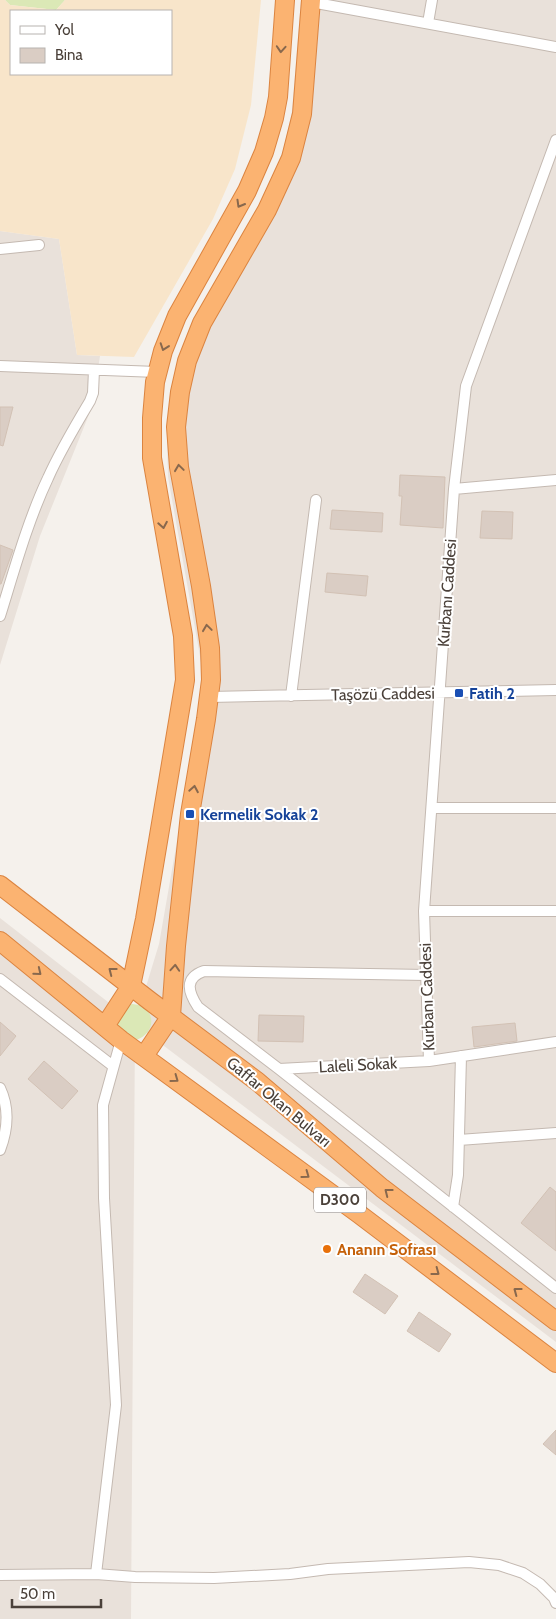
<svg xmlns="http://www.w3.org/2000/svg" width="556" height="1619" font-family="Cabin,sans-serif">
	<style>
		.residential { fill: #e9e1da }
		.green { fill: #dbe8b6 }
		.sand { fill: #f8e5ca; fill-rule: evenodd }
		.building { fill: #dacdc4; stroke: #d2c1b4 }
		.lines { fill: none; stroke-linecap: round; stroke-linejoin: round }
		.street-casing { stroke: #c4b9b1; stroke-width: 12 }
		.highway-casing { stroke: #db8440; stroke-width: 20 }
		.street { stroke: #fff; stroke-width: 10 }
		.highway { stroke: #fbb371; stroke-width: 18 }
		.oneway { stroke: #88684d }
		.transit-dot { fill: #1a4fb4; stroke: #fff; stroke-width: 2 }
		.food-dot { fill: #e8710a; stroke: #fff; stroke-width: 2 }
		.labels { text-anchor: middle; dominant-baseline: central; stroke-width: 4; stroke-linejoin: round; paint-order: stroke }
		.shield { fill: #fff; stroke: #807974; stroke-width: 1 }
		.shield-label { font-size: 15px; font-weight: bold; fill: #4a4039 }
		.street-label { font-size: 16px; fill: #4a4039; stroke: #fff }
		.transit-label { font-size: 16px; font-weight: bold; fill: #164399; stroke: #fff; text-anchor: start }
		.food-label { font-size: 16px; font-weight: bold; fill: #c56008; stroke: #fff; text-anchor: start }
	</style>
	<rect width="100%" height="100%" fill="#f5f1ec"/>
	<path class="residential" d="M301 0H556V1342L135 1024 131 1619H0V918L135 1023 159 944 198 721 201 695V662L168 477 167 443 169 416 275 173 284 147 292 111Z
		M0 231 59 239 77 355 100 356 92 407 40 536 0 665Z"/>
	<path class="green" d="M5 0H65L56 10 10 5Z
		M132 1004C156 1005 158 1033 136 1040L116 1027V1017L126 1005Z"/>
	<path class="sand" d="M0 0H5L10 5 56 10 65 0H261L251 105 235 169 213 219 134 357 77 355 59 239 0 231ZM11 11H171V74H11Z"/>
	<path class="building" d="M0 407H13L3 446 0 445Z
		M400 475 445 477 443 528 400 525 402 496H399Z
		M332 510 383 513 382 532 330 529Z
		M482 511 513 512 512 539 480 538Z
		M0 545 13 550 1 584H0Z
		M327 573 368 576 366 596 325 592Z
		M259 1015 304 1016 303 1042 258 1041Z
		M0 1022 16 1036 0 1056Z
		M515 1023 517 1041 474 1047 472 1027Z
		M44 1061 78 1091 62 1109 28 1079Z
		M550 1187 556 1192V1251L521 1223Z
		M365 1274 398 1296 385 1314 353 1292Z
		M419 1312 451 1334 439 1352 407 1331Z
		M556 1430V1455L543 1444Z"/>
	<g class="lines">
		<g class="street-casing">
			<path id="street" d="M311 2 556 47
				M428 23 432 0
				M0 249 39 245
				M0 366 157 372
				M454 489 556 480
				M0 616C14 571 28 520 48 478 60 451 75 426 90 401L93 393 94 370
				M291 696 316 500
				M210 697 556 690
				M432 808H556
				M424 911H556
				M426 975 204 971C184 978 188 992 198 1007L279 1069 556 1288
				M0 979 113 1066
				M429 1061 424 911 454 489 466 386 556 140
				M279 1069 429 1061 556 1042
				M0 1088C10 1109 8 1129 0 1150
				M459 1140 556 1133
				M453 1207 458 1175 461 1056
				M96 1574 116 1405 104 1198 103 1105 121 1040
				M0 1575 96 1574 135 1577 214 1578 290 1574 328 1569 469 1562 499 1565 523 1573 540 1584 554 1598 556 1603"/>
		</g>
		<g class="highway-casing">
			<path id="highway" d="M0 885 150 1001 258 1082 382 1188 556 1321
				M0 941 121 1040 359 1214 556 1363
				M105 1026 131 986 145 919 185 680 183 636 152 458V418L155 382 163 351 177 316 247 191 264 152 274 118 278 97 285 0
				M144 1056 171 1016 176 946 190 814 206 719 211 680 210 648 201 586 179 467 176 427 180 392 187 361 202 323 267 210 291 158 302 114 311 0"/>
		</g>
		<use href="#street" class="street"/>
		<use href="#highway" class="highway"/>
	</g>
	<defs><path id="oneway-chevron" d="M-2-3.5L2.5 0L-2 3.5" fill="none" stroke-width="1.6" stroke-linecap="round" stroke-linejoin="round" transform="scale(1.25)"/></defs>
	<g class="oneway">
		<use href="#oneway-chevron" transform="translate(281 49) rotate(94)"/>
		<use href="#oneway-chevron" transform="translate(240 204) rotate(120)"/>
		<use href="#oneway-chevron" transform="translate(164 347) rotate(109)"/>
		<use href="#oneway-chevron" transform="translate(179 468) rotate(-98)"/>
		<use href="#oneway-chevron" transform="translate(163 525) rotate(80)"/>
		<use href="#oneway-chevron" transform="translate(207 628) rotate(-98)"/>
		<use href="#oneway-chevron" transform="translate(194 789) rotate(-80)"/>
		<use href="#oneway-chevron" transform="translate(175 968) rotate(-86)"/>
		<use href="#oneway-chevron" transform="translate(112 971) rotate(-142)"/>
		<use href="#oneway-chevron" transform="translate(38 972) rotate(39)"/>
		<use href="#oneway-chevron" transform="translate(175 1079) rotate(36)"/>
		<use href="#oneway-chevron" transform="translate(306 1175) rotate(36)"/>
		<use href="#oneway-chevron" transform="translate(388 1192) rotate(-142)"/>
		<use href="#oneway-chevron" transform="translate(436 1272) rotate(37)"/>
		<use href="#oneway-chevron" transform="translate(517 1291) rotate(-143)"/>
	</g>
	<g class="transit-dot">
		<rect x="454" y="688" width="10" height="10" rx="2.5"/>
		<rect x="185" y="809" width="10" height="10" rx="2.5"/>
	</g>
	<circle class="food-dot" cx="327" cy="1249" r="5"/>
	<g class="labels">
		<rect class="shield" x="314" y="1187.5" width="52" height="25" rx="4"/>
		<g class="shield-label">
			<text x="340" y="1200">D300</text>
		</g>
		<g class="street-label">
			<text transform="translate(447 593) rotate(-86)">Kurbanı Caddesi</text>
			<text transform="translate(383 694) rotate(-1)">Taşözü Caddesi</text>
			<text transform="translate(427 997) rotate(-92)">Kurbanı Caddesi</text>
			<text transform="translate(358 1065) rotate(-3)">Laleli Sokak</text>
			<text transform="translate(279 1102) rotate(40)">Gaffar Okan Bulvarı</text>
		</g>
		<g class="transit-label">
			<text x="469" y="693">Fatih 2</text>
			<text x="200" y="814">Kermelik Sokak 2</text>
		</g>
		<g class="food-label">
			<text x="337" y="1249">Ananın Sofrası</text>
		</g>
	</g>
	<rect x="10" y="10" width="162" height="65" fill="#ffffff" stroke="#b7b3b0"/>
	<rect x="20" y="26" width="25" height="8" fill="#ffffff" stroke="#b7b3b0"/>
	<text x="55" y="35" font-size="15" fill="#4a4039">Yol</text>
	<rect x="20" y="48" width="25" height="15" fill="#dacdc4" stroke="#b7b3b0"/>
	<text x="55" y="60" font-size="15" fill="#4a4039">Bina</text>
	<path d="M12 1599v8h89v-8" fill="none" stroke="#4a4039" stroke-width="2.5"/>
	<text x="20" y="1599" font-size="15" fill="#4a4039" stroke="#ffffff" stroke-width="4" paint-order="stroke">50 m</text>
</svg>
